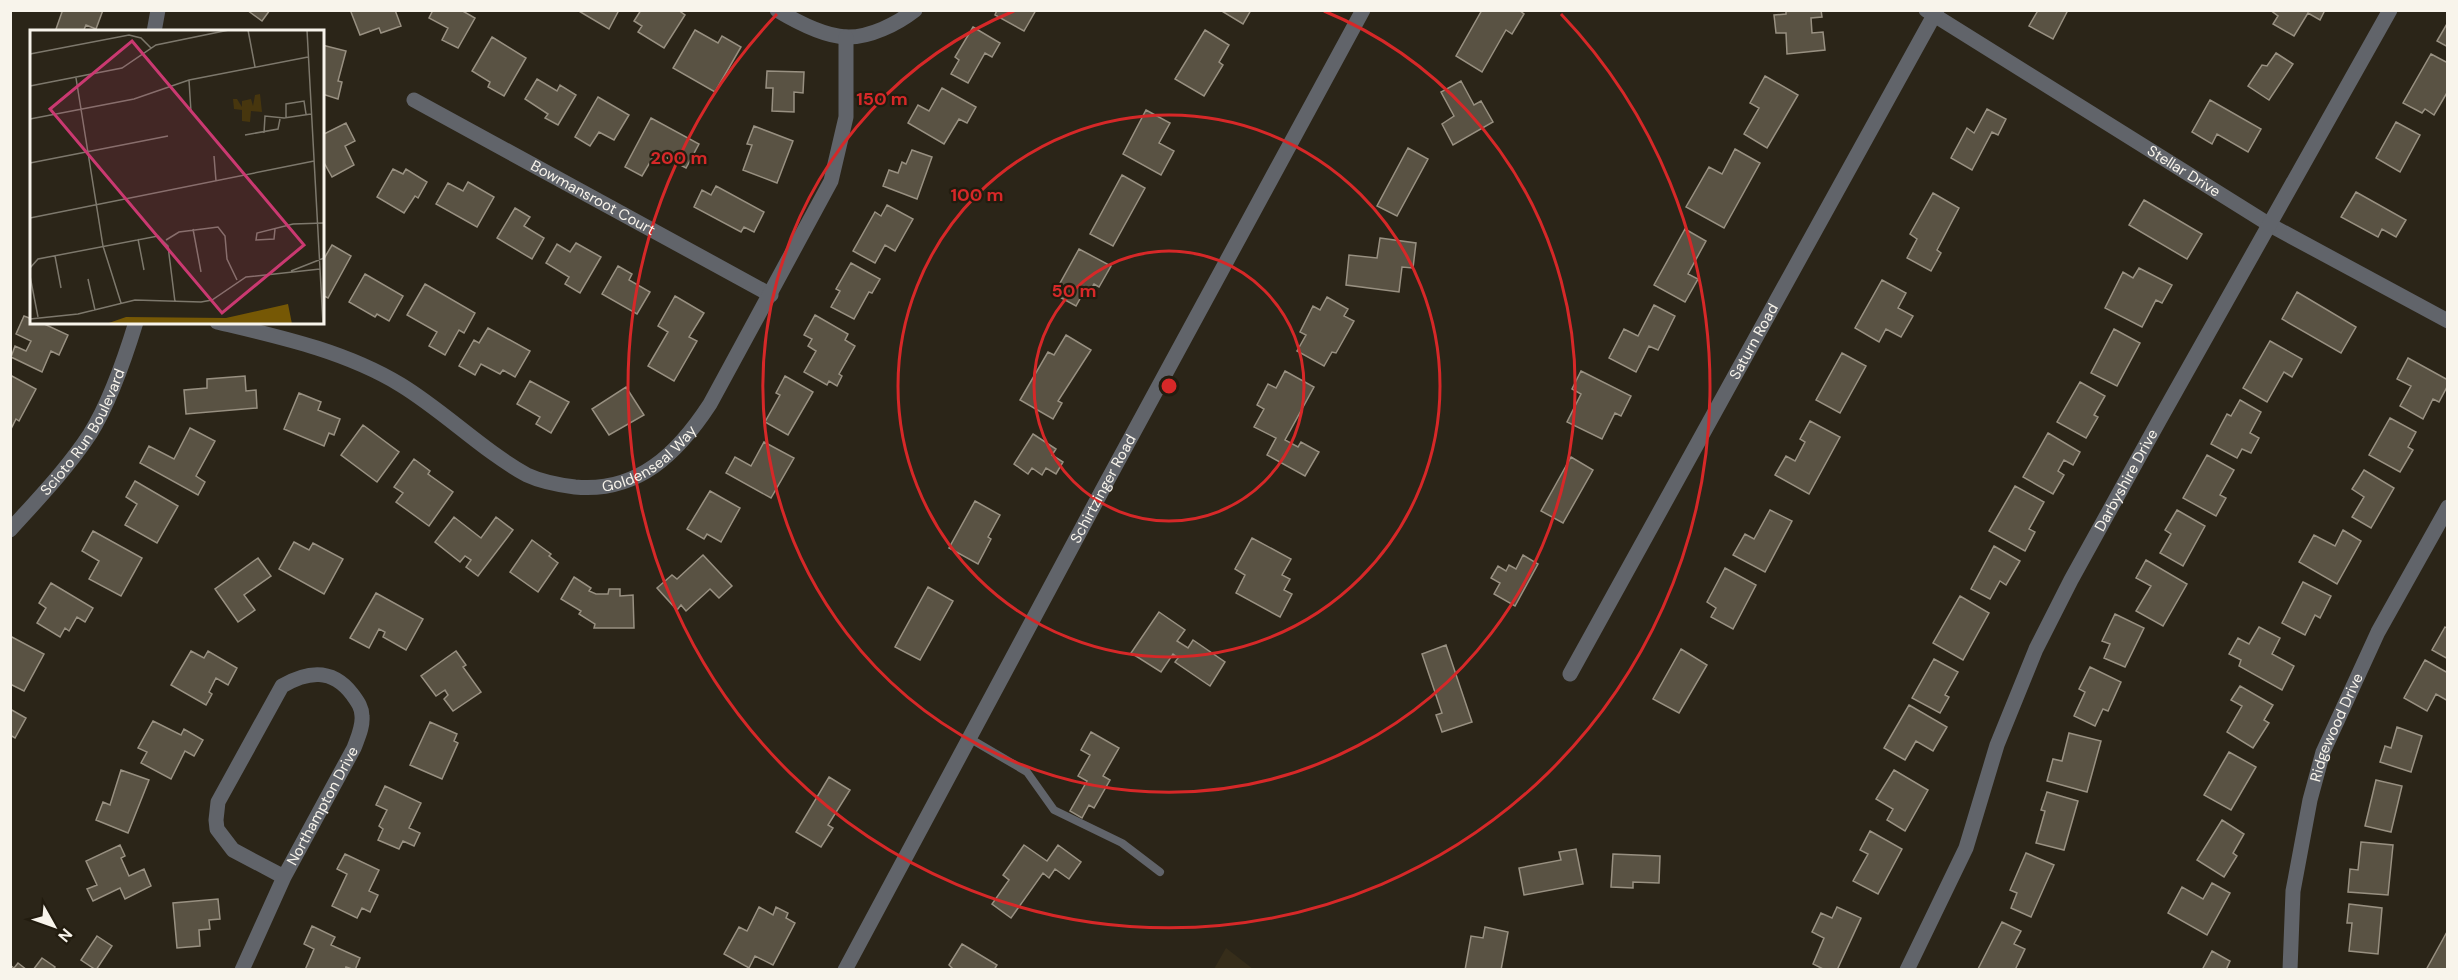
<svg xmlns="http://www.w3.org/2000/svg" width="2458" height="980" font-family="'DM Sans',sans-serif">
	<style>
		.built { fill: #362d1a }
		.building { fill: #595243; stroke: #989081; stroke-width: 1.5 }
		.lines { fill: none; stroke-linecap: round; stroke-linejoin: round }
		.service { stroke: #61646a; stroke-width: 8 }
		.minor { stroke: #61646a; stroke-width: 15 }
		.ring { fill: none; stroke: #d62828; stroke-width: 3 }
		.labels { text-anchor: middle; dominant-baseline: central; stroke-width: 4.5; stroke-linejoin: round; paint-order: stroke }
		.street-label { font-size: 15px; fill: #f8f4eb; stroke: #221c0f }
		.inset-road { fill: none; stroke: #7d786c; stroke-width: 1.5 }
		.view { fill: #ca3971; fill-opacity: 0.15; stroke: #ca3971; stroke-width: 3 }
		.inset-edge { fill: none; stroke: #f8f4eb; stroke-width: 3 }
		.centre { fill: #d62828; stroke: #221c0f; stroke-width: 3 }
		.ring-label { font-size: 18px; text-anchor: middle; font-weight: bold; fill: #d62828; stroke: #221c0f; stroke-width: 4.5; stroke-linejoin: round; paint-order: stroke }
	</style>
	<rect width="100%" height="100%" fill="#2b2518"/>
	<path class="built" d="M1226 948 1253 969H1214Z"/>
	<path class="building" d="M58 10H103L96 29 86 25 83 32H55L62 12Z
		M247 10H270L262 21Z
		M354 10H395L401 26 381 33 379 28 360 35 351 12Z
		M433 10H461L475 18 458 48 442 40 448 28 429 18Z
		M577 10H619L609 29Z
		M641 10H678L685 15 664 48 638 32 642 26 634 21Z
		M997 10H1036L1024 31 995 15Z
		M1220 10H1251L1243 24Z
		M1482 10H1519L1524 14 1512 34 1506 30 1482 72 1456 56Z
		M1786 10H1821L1822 17 1811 18 1812 33 1823 32 1825 50 1787 54 1786 33H1776L1774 15 1786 14Z
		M2034 10H2068L2053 39 2029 26 2037 12Z
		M2270 10H2325L2320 20 2308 13 2294 36 2273 24 2278 16Z
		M2448 22V47L2437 41Z
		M973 27 1000 43 992 57 985 53 968 83 951 74 959 60 955 57Z
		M695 30 718 43 722 36 741 47 715 92 673 68Z
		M1205 30 1229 45 1219 62 1223 65 1204 96 1175 79Z
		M492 37 526 58 504 96 488 87 490 82 472 71Z
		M322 45 346 51 338 81 342 82 338 99 322 94Z
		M2276 53 2293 64 2269 100 2248 86 2262 65 2267 66Z
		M2431 54 2448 63V91L2434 115 2425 109 2422 113 2403 103Z
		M767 71 804 72 803 93 794 92V112L772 111 773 88H766Z
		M1765 76 1798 95 1767 148 1744 134 1759 108 1750 103Z
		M537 79 557 91 560 85 576 95 558 125 545 118 548 114 525 99Z
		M1461 81 1474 105 1481 101 1493 122 1453 145 1442 124 1454 116 1441 92Z
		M942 88 976 107 967 123 959 119 944 144 908 123 918 105 929 111Z
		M598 97 629 115 614 140 599 132 590 146 575 137Z
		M2210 100 2261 129 2248 152 2217 134 2212 144 2192 132Z
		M1987 109 2006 119 1998 135 1992 132 1972 170 1951 158 1967 128 1974 133Z
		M1146 110 1170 123 1159 143 1174 151 1161 175 1123 154Z
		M651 118 699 144 686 168 656 152 642 176 625 167Z
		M2396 122 2420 135 2400 172 2376 158Z
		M346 123 355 141 345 146 354 165 332 177 322 159V135Z
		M754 126 793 141 777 183 743 170 752 145 747 144Z
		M1408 148 1428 159 1397 216 1377 206Z
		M1735 149 1760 163 1724 228 1686 207 1709 167 1722 174Z
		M912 150 932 157 917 199 883 186 889 170 898 173 902 162 906 164Z
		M393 169 403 174 406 169 427 182 418 198 415 196 404 213 377 197Z
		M1122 175 1145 188 1113 246 1090 234Z
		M468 182 494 197 477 227 436 204 448 183 463 191Z
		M716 186 764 212 754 232 744 227 741 232 694 207 702 190 711 195Z
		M2356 192 2406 220 2396 237 2382 229 2378 237 2341 217Z
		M1933 193 1959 208 1937 250 1941 253 1931 271 1907 258 1917 239 1910 234Z
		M2144 200 2202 234 2187 259 2129 225Z
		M887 205 913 219 895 251 885 245 875 263 853 251 875 212 881 216Z
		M515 208 530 217 524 226 544 238 532 259 497 238Z
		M1685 229 1706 241 1688 274 1698 279 1685 302 1654 285Z
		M1380 238 1416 243 1413 268 1402 267 1399 292 1346 285 1349 255 1377 258Z
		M576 243 601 257 580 293 565 284 569 277 546 263 557 244 570 252Z
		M332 245 351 256 328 298 322 295V262Z
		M1079 249 1111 266 1099 287 1094 284 1089 292 1085 290 1076 306 1054 294Z
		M851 263 880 279 872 293 869 292 854 319 831 307 840 291 836 289Z
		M618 266 632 274 629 280 650 292 637 314 602 294Z
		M2139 268 2172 285 2162 303 2156 300 2142 327 2105 308 2123 272 2133 278Z
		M365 274 403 296 389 321 377 314 375 317 349 302Z
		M1882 280 1906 293 1898 308 1913 316 1901 337 1886 329 1879 342 1855 328Z
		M425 284 475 313 464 333 459 330 445 355 429 346 437 332 407 315Z
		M2297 292 2356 327 2341 353 2282 319Z
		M675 296 704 313 689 337 697 341 674 381 648 366 668 332 658 326Z
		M1327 297 1348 309 1344 316 1354 321 1336 353 1332 352 1324 366 1297 351 1306 335 1300 332 1313 306 1320 310Z
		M1654 305 1675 316 1658 350 1649 346 1636 372 1609 358 1624 329 1638 336Z
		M815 315 848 334 845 340 855 346 839 374 842 376 837 386 829 381 827 385 804 372 816 351 808 346 812 339 804 335Z
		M24 316 32 319V322H40L68 335 59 355 51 351 42 372 11 357 15 346 26 351 31 341 16 334Z
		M488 328 530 351 515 377 503 370 500 374 481 364 475 375 459 366 474 340 479 343Z
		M2114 329 2140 343 2117 386 2091 373Z
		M1066 335 1091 350 1058 401 1062 403 1053 419 1020 400 1048 352 1054 355Z
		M2270 341 2302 359 2292 377 2284 372 2267 402 2243 388Z
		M1842 353 1866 366 1840 413 1816 400Z
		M2408 358 2448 380V385L2439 402 2433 399 2423 419 2400 406 2411 386 2397 379Z
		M1285 371 1314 387 1285 440 1298 447 1301 442 1319 452 1305 476 1267 455 1276 438 1254 427 1264 409 1257 405 1268 384 1276 388Z
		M1581 371 1631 396 1621 416 1615 413 1602 439 1567 422 1581 394 1572 389Z
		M10 375 36 389 19 421 16 419 11 429Z
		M245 376 246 391 256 390 257 408 186 414 184 390 207 388V379Z
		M785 376 813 392 788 435 765 422 780 395 776 393Z
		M530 381 569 402 551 433 536 424 540 417 517 404Z
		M2080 382 2105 396 2094 415 2098 417 2086 438 2057 422Z
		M626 387 644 415 609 435 592 409Z
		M299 393 321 402 318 410 340 419 334 435 329 433 324 446 284 429Z
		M2240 400 2261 412 2250 433 2259 438 2251 453 2242 449 2237 458 2211 444 2227 414 2231 416Z
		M2390 418 2416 432 2408 447 2413 450 2400 472 2369 455Z
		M1810 421 1840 437 1809 494 1775 475 1786 456 1795 461 1805 442 1800 439Z
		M363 425 399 452 377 482 341 455Z
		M190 428 215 441 196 476 205 482 198 495 140 463 149 446 174 459Z
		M2048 433 2080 452 2073 465 2064 460 2058 471 2064 475 2053 494 2023 477Z
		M1033 434 1056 449 1052 455 1063 462 1056 474 1046 468 1042 475 1032 468 1028 474 1014 464Z
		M764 442 794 458 771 498 726 473 735 457 751 466Z
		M2207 455 2234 470 2220 495 2226 498 2216 516 2183 498Z
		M1571 457 1593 470 1563 523 1541 511Z
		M414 459 430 471 428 474 453 492 429 526 396 502 403 493 394 487Z
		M2364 470 2394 488 2371 528 2352 517 2364 497 2352 489Z
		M135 481 178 506 157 543 125 525 137 504 126 497Z
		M2015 486 2044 502 2029 529 2035 532 2025 551 1989 531Z
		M710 491 740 508 721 542 707 534 704 539 687 529Z
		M975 501 1000 515 988 537 991 539 978 564 949 548Z
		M1770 510 1792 521 1765 572 1733 555 1745 534 1754 539Z
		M2177 510 2205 526 2183 566 2160 553 2171 534 2165 530Z
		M454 517 481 538 496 517 513 530 478 576 466 567 471 560 465 556 460 562 435 542Z
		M2343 530 2361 541 2337 584 2299 562 2314 535 2335 546Z
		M93 531 142 558 121 596 89 579 99 561 82 551Z
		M1252 538 1291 559 1282 575 1290 579 1284 590 1292 594 1280 617 1236 593 1245 575 1235 569Z
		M532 540 551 554 549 556 558 563 538 592 510 572Z
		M294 542 309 550 313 543 343 559 324 594 279 569Z
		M1994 546 2020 561 2006 585 2000 581 1990 599 1971 589Z
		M703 555 732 586 719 598 710 589 686 611 681 605 677 610 657 588 672 575 677 579Z
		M1523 555 1538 564 1515 606 1494 594 1500 583 1491 578 1498 566 1506 571 1509 565 1516 569Z
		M258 558 271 576 244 595 255 610 238 622 215 589Z
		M2146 560 2187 584 2163 626 2136 611 2151 586 2136 578Z
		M1725 568 1756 585 1733 629 1711 617 1716 608 1707 602Z
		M574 577 591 588 589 591 596 594H608L609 589H620V596L633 595 634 628H594L595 624 579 614 581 611 561 599Z
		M2303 582 2331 596 2320 618 2315 615 2305 635 2282 623Z
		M51 583 93 608 85 622 77 617 69 631 65 628 60 637 37 623 46 608 39 603Z
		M928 587 953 601 920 660 895 647Z
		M376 593 423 619 406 650 383 637 385 632 379 629 369 648 350 638Z
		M1960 596 1989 613 1963 660 1933 643Z
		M1159 612 1185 630 1177 641 1188 648 1193 640 1225 662 1210 686 1175 662 1178 658 1173 654 1161 672 1131 653Z
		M2115 614 2144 628 2125 667 2104 658 2110 644 2102 641Z
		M2259 627 2280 638 2272 654 2294 666 2282 690 2239 666 2241 660 2229 654 2238 638 2249 644Z
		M2445 627 2448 629V659L2432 650Z
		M10 636 44 654 24 691 10 684Z
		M1446 645 1472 722 1442 732 1436 715 1442 713 1422 654Z
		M1681 649 1707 665 1679 713 1653 699Z
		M191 651 204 658 208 651 237 668 228 685 216 678 209 692 212 694 206 705 171 685Z
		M456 651 466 665 463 667 481 692 453 711 444 699 448 695 445 690 436 696 421 676Z
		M1934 659 1958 672 1945 695 1949 697 1940 713 1912 698Z
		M2425 660 2448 673V701L2436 694 2427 711 2404 698Z
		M2090 667 2121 682 2108 711 2103 709 2095 726 2074 716 2085 692 2079 689Z
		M2240 686 2273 705 2264 720 2269 723 2253 748 2227 732 2242 706 2231 700Z
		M1909 705 1947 727 1933 751 1916 741 1905 760 1884 748Z
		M10 709 26 718 15 738 10 735Z
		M153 721 181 735 184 729 203 740 194 756 185 751 171 779 141 763 147 752 138 748Z
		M430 722 457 734 454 741 458 743 442 779 410 765Z
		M2397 727 2422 736 2411 772 2380 762 2385 746 2391 748Z
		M1091 732 1119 748 1103 776 1110 780 1094 808 1089 805 1082 818 1070 811 1087 781 1078 776 1090 755 1081 750Z
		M2069 733 2101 741 2087 792 2047 781 2053 759 2062 761Z
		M2229 752 2256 767 2231 810 2204 795Z
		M121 770 149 780 128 833 96 820 103 802 110 805Z
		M1894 770 1928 790 1905 831 1887 820 1893 809 1876 799Z
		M829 777 850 790 828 825 833 828 821 847 796 832Z
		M2376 780 2402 786 2391 832 2365 826Z
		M385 786 421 803 409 828 420 833 414 846 403 841 399 849 378 840 383 829 379 826 387 810 376 805Z
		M2047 792 2078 801 2064 850 2036 843 2045 811 2041 810Z
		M2222 820 2244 834 2233 853 2237 856 2224 877 2197 860Z
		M1870 831 1902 849 1878 894 1853 881 1868 854 1860 850Z
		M2361 842 2393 845 2388 895 2348 892 2350 869 2358 870Z
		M120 845 125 856 121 858 129 876 144 869 151 886 125 899 120 888 93 901 87 889 97 885 86 861Z
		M1024 845 1047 861 1058 845 1081 862 1069 879 1055 869 1049 878 1043 873 1011 918 992 904 1009 880 1003 875Z
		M1576 849 1583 884 1524 895 1519 868 1561 860 1559 852Z
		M2026 853 2054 865 2031 917 2011 908 2017 893 2010 890Z
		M345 854 379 870 369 891 378 895 370 912 362 908 357 918 332 906 347 874 337 869Z
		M1613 854 1660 856 1659 883 1633 882V888L1611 887Z
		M2212 883 2230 893 2207 935 2168 913 2182 887 2203 899Z
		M218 899 220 919 209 920 210 929 199 930 200 946 177 948 173 903Z
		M2349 904 2382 908 2378 954 2349 951 2352 923H2347Z
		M759 907 773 915 776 907 788 913 786 918 795 923 773 965 755 956 749 968 724 954 739 927 747 931Z
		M1837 907 1861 918 1837 970H1825L1813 964 1824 938 1812 932 1821 913 1832 918Z
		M2002 922 2021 931 2014 944 2025 949 2015 970 1978 969Z
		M312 926 335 937 331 945 360 958 355 970 346 967 345 970H305L314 949 304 944Z
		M1485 927 1508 932 1501 970H1465L1471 936 1483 938Z
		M2448 930V970H2426Z
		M97 936 112 946 96 970 81 960Z
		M962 944 997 965 994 970H954L949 965Z
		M2212 951 2230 961 2226 970H2202Z
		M42 958 55 967 53 970H33Z
		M18 963 27 970H10V965L14 968Z"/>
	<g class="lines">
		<path class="service" d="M969 738 1027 772 1054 810 1122 843 1160 872"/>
		<g class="minor">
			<path d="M777 10C797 22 823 36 846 37 869 38 897 24 915 10"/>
			<path id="s1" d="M1926 10 2270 225 2448 321"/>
			<path d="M154 32 158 10"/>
			<path id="s2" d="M414 100 771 295"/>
			<path id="s3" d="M217 322C280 337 345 351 401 385 445 412 482 450 527 475 542 482 559 485 575 487 638 493 678 453 710 404L831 181 846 117V37"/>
			<path id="s4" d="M10 530C38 499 67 469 90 434 110 402 125 358 136 322"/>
			<path id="s5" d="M1570 674 1937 10"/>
			<path id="s6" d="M242 970 284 877 354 748C358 737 363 727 362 716 362 707 357 701 352 694 332 668 308 671 282 686L218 802 216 820 217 829 233 850 284 877"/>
			<path id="s7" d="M845 970 1105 485 1363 10"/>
			<path id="s8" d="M1907 970 1966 848 1997 745 2036 649 2071 580 2160 419 2390 10"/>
			<path id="s9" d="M2290 970 2293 891 2310 800 2323 752 2378 632 2448 507"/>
		</g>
	</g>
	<g class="ring">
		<circle cx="1169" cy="386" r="135"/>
		<circle cx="1169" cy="386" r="271"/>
		<path d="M1324 11A406 406 0 1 1 1014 11"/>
		<path d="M1561 14A541 541 0 1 1 777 14"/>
	</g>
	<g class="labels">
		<g class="street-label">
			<text stroke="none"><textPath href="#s1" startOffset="304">Stellar Drive</textPath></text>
			<text stroke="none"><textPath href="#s2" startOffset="204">Bowmansroot Court</textPath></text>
			<text stroke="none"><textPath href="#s5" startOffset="380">Saturn Road</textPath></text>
			<text stroke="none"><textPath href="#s4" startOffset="123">Scioto Run Boulevard</textPath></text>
			<text stroke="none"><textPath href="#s3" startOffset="483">Goldenseal Way</textPath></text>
			<text stroke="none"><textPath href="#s8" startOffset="538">Darbyshire Drive</textPath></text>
			<text stroke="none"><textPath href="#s7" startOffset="546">Schirtzinger Road</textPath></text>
			<text stroke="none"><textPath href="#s9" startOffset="249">Ridgewood Drive</textPath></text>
			<text stroke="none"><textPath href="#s6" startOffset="183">Northampton Drive</textPath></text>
		</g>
	</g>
	<g transform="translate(30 30)">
		<rect width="294" height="294" fill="#2b2518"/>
		<path d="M230 64 232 82 221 81 220 92 212 91V80L204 79 203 69H207L212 77V71L221 69 223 76 225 65Z" fill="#47360e"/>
		<path d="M258 274 262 294H76L96 287 196 288Z" fill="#765805"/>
		<path class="inset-road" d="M218 0 225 37M277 0 293 294M0 24 99 5 111 8 121 18M46 48 73 216 91 273M159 50 161 82M0 56 92 38 126 15 199 0M256 88V74L274 71 276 84M0 89 104 69 159 50 278 27M234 103 235 86 254 88 281 84M215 105 248 99 250 89M184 126 186 151M0 133 138 106M0 188 284 131M163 199 171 242M245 199 244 209 226 210 227 203 263 194 294 193M108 209 114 240M136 210 149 202 188 197 195 206 197 229 207 250M25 226 31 258M0 238 8 229 128 206 138 216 145 272M261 241 294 228M0 246 8 287M58 249 65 280M0 289 48 284 105 270 171 272 182 270 216 247 290 239"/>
		<path class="view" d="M102 11 274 215 192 283 20 79Z"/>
		<rect width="294" height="294" class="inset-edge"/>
	</g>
	<circle cx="1169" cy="386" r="9" class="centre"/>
	<g class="ring-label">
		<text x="882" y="105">150 m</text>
		<text x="679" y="164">200 m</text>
		<text x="977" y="201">100 m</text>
		<text x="1074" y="297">50 m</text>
	</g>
	<rect width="2458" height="980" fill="none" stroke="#f8f4eb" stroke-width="24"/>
	<g transform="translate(54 926) rotate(130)" stroke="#221c0f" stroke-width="4.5" paint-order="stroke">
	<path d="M0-4.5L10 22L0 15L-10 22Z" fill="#f8f4eb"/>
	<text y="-9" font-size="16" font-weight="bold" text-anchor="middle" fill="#f8f4eb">N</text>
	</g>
</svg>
